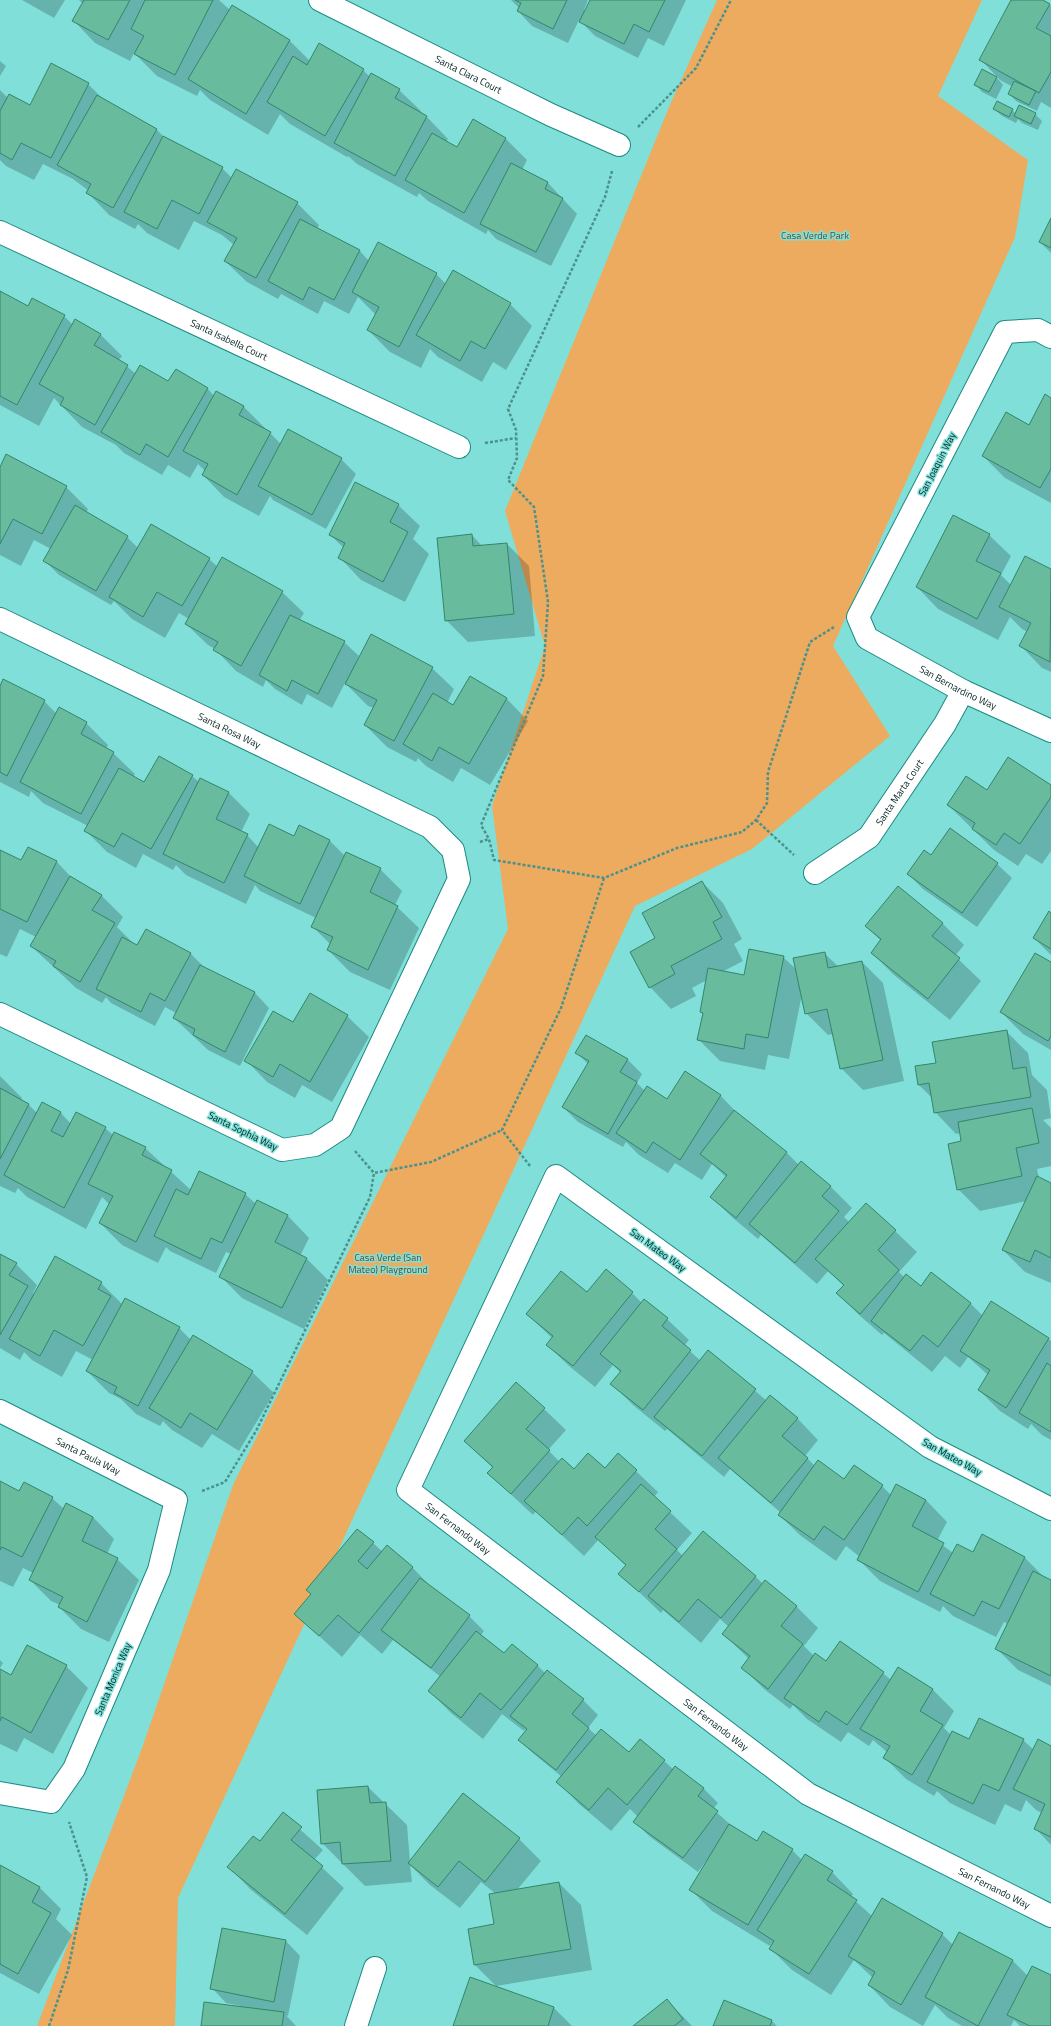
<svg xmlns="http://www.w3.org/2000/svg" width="1051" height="2026" font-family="'Titillium Web',sans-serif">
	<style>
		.green { fill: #ecab5e }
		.shadow { fill: #0003 }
		.building { fill: #69bb9e; stroke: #31866b }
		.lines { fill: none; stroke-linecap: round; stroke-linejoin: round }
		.minor-casing { stroke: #1c8982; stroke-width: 24 }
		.path { stroke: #4c918c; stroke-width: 2.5; stroke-dasharray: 3 2; stroke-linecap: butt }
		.minor { stroke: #fff; stroke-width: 22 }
		.labels { text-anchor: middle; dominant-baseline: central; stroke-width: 3; stroke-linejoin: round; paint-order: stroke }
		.street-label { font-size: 10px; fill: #032321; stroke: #80e0d9 }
		.park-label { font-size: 10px; fill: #674823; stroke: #80e0d9 }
	</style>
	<rect width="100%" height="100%" fill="#80e0d9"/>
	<path class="green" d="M717 0H982L938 96 1028 160 1015 237 833 646 890 736 752 849 635 906 178 1898 175 2026H37L142 1748 233 1485 508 929 492 806 545 646 505 511 669 107Z"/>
	<path class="shadow" d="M22 0H65L54 18Z
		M79 0H219L230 10 232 6 290 41 310 61 363 70 370 77 399 90 421 111 420 113 427 117 448 139 446 142 458 149 506 139 527 160 522 170 548 183 577 214 551 266 496 239 488 230 486 234 428 201 419 193 417 197 357 164 348 156 347 157 290 124 280 114 268 135 210 100 200 90 197 96 157 76 134 53 130 61 95 43 74 21 83 4Z
		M511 0H588L584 10 586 11 591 0H686L664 46 648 38 638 58 595 36 579 20 568 43 532 26 518 11 519 8Z
		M1013 0H1041L1051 6V108L1041 102 1037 111 1016 101 1009 94 1013 87 1000 80 980 59Z
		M0 61 6 66 0 76Z
		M982 71 998 79 1003 85 996 99 982 92 975 84Z
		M88 84 106 102 157 130 165 138 222 168 232 178 297 203 319 225 317 229 360 251 369 261 436 274 446 284 510 304 532 326 506 370 493 362 482 382 438 357 430 349 421 368 390 352 368 330 376 315 358 297 349 314 324 301 318 314 281 294 278 299 247 282 225 261 234 245 222 235 194 221 179 250 147 233 138 224 135 229 109 215 88 193 89 191 73 179 43 164 34 180 6 166 0 160V90L8 98 31 106Z
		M994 109 1012 110 1016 114H1035L1042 121 1038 130 1022 123 1018 119 1016 123 1002 116Z
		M1051 220V253L1040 242Z
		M0 292 28 308 64 316 73 325 100 334 122 356 119 360 136 374 169 383 176 371 208 389 214 396 243 406 265 428 264 429 270 433 281 444 341 459 356 474 326 529 273 500 270 496 259 516 224 497 203 475 205 471 198 464 190 478 168 465 162 475 124 453 116 445 82 427 54 398 39 426 0 405Z
		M1051 399V503L1005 478 983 456 1029 426Z
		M0 469 66 487 88 509 86 513 127 537 138 548 209 559 218 567 282 592 304 613 299 621 344 642 359 656 356 662 358 663 432 668 454 689 447 703 453 706 470 678 507 699 528 721 490 785 461 768 453 782 426 766 418 758 416 762 387 747 365 725 374 708 368 706 345 683 332 708 307 694 302 705 275 689 266 680 263 687 236 671 215 649 208 645 186 624 189 619 179 613 165 638 132 619 114 601 111 605 59 575 44 560 51 549 34 540 21 566 0 555Z
		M398 505 420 526 413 539 429 554 405 602 361 580 340 558 344 548 330 535Z
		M472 535 483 547 507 544 529 566 535 636 468 642 446 620Z
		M989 535 1011 556 1001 575 1011 585 1025 557 1051 570V672L1042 668 1021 646 1028 632 1022 629 1010 617 998 640 938 609 917 587Z
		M0 689 44 701 57 714 86 723 108 745 106 749 113 753 135 774 133 777 144 784 192 776 199 782 200 779 229 793 250 814 241 832 247 835 259 848 294 837 300 826 330 841 345 856 380 869 402 891 395 905 419 928 390 990 350 972 328 950 331 945 312 926 316 918 260 891 255 885 246 904 186 875 176 865 173 870 143 854 136 868 107 852 86 831 88 826 43 803 31 791 29 797 0 782Z
		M1051 786V851L1042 864 1026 854 1018 866 994 850 948 805 987 792Z
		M29 848 57 862 75 881 101 895 123 917 117 927 136 946 190 953 205 968 255 993 269 1008 240 1066 208 1050 174 1018 176 1013 165 1007 155 1026 111 1003 106 997 102 1003 76 988 31 946 36 937 20 929 7 957 0 954V851L22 862Z
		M931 856 997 864 1012 878 977 927 923 889 908 874Z
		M702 882 723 903 742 939 734 944 743 961 722 972 745 976 783 957 797 970 824 953 839 967 862 962 883 983 904 1081 863 1090 841 1068 834 1034 828 1035 806 1013 802 994 789 1059 768 1055 765 1070 720 1061 698 1039 703 1015 701 1012 707 980 692 988 696 996 671 1009 650 987 656 939Z
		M1051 914V955L1034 938Z
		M942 923 964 945 955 956 981 981 950 1020 894 975 872 953 881 941 866 926Z
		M1051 963V1050L1023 1034 1001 1012Z
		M347 1016 369 1037 332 1102 302 1085 295 1098 267 1082 246 1060 294 1024Z
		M1006 1031 1028 1053 1032 1075 1047 1090 1051 1118 1043 1120 1051 1128V1166L1037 1169 1039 1178 1051 1184V1283L1025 1272 1003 1250 1027 1201 980 1211 958 1189 962 1142 961 1133 956 1134 935 1112 932 1098 919 1085 937 1064Z
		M577 1053 627 1059 642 1074 637 1083 645 1091 667 1100 720 1095 742 1118 787 1153 799 1165 830 1186 852 1208 844 1217 849 1222 895 1231 917 1252 899 1272 905 1278 921 1287 931 1274 971 1304 983 1316 991 1303 1049 1339 1051 1341V1440L1042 1435 1031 1424 1028 1429 1000 1411 979 1390 988 1375 968 1357 960 1368 945 1356 932 1372 884 1333 882 1335 859 1315 837 1293 844 1286 828 1271 817 1284 761 1235 758 1239 733 1218 711 1197 726 1177 712 1164 702 1180 675 1163 668 1173 639 1155 626 1142 623 1147 578 1122 563 1107 588 1064Z
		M0 1076 22 1098 21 1100 28 1104 37 1113 42 1103 61 1113 71 1124 105 1128 113 1135 145 1148 191 1190 245 1194 256 1204 257 1201 288 1216 309 1238 300 1256 306 1258 328 1280 304 1329 242 1298 220 1276 231 1254 226 1252 216 1273 170 1251 166 1247 158 1263 122 1245 100 1223 109 1204 102 1197 86 1229 27 1197 18 1188 15 1193 0 1186Z
		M0 1255 16 1264 37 1285 33 1293 35 1295 101 1283 122 1304 179 1328 191 1340 252 1372 274 1393 239 1451 212 1434 202 1448 172 1430 163 1421 160 1426 136 1414 121 1399 109 1393 87 1371 93 1360 76 1351 62 1377 32 1360 24 1352 20 1360 0 1348Z
		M632 1293 642 1303 667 1319 689 1340 684 1346 701 1361 709 1351 767 1401 797 1418 818 1440 805 1456 815 1466 845 1481 882 1486 892 1496 926 1500 947 1522 937 1541 953 1553 974 1554 982 1535 1025 1558 1046 1579 1051 1582V1686L1018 1670 996 1648 1008 1624 1004 1622 996 1637 953 1616 943 1606 940 1612 880 1581 859 1560 860 1557 846 1546 836 1561 801 1536 779 1515 781 1513 730 1469 724 1477 667 1429 665 1431 633 1405 612 1384 621 1373 613 1365 595 1387 569 1366 547 1345 552 1338 527 1314 587 1294Z
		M544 1409 566 1430 548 1450 560 1462 574 1470 605 1469 618 1454 658 1492 654 1497 692 1533 677 1550 683 1556 755 1576 763 1584 765 1582 797 1607 818 1628 804 1646 814 1656 827 1662 883 1673 891 1680 898 1668 933 1690 954 1711 944 1728 951 1735 969 1741 1023 1740 1034 1750 1051 1747V1845L1035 1828 1042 1813 1036 1810 1026 1800 1021 1812 1005 1804 995 1825 950 1803 937 1791 934 1796 906 1779 885 1758 888 1753 873 1740 869 1746 848 1732 841 1742 807 1719 793 1705 790 1709 764 1689 743 1668 749 1659 723 1634 729 1627 720 1619 701 1643 663 1610 661 1613 619 1573 626 1566 599 1539 584 1556 536 1511 533 1515 488 1473 493 1468 465 1441Z
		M0 1482 20 1492 52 1498 64 1509 93 1517 114 1539 107 1554 117 1559 139 1580 109 1642 81 1629 59 1607 60 1605 51 1601 30 1580 33 1573 23 1568 13 1587 0 1581Z
		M373 1543 383 1552 387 1547 413 1568 434 1590 469 1616 484 1631 481 1635 504 1654 537 1665 545 1673 547 1671 583 1700 598 1715 588 1728 597 1736 629 1754 664 1761 673 1769 703 1788 718 1803 713 1809 732 1826 757 1842 763 1833 792 1850 802 1860 832 1872 853 1894 851 1897 872 1916 942 1934 953 1945 1012 1960 1028 1976H1051V2026H1020L1014 2020 1011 2026H962L948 2018 935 2005 923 2026 890 2007 869 1985 873 1978 854 1960 831 1995 792 1970 771 1949 773 1945 772 1943 770 1946 712 1911 691 1890 707 1862 706 1861 698 1872 649 1836 635 1822 638 1817 630 1809 611 1831 579 1804 558 1782 562 1777 534 1754 519 1740 527 1731 525 1729 524 1731 502 1714 483 1739 451 1713 429 1691 441 1677 393 1640 382 1654 360 1635 342 1657 295 1614Z
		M0 1660 3 1663 0 1668Z
		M66 1666 88 1688 53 1754 24 1738 17 1752 0 1744V1670L12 1676Z
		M368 1787 407 1825 410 1862 519 1839 541 1861 517 1890 559 1883 581 1905 592 1970 496 1986 475 1965 496 1925V1894L481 1882 460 1908 430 1885 410 1865 412 1882 365 1886 322 1843Z
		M283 1814 323 1850 314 1860 344 1888 307 1935 250 1889 229 1867 260 1843Z
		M0 1866 39 1887 61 1909 56 1919 72 1935 39 1994 0 1973Z
		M286 1941 300 1956 288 2016 286 2015 296 2026H202L240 2008 241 2006 226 2003 212 1988Z
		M471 1978 554 2008 572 2026H454Z
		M667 2000 692 2026H635Z
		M772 2021 777 2026H714Z"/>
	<path class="building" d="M84 0H130L108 40 72 21Z
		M145 0H213L175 75 134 54 144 36 131 29Z
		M515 0H567L553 29 517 11 521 3Z
		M590 0H665L649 32 634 24 624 44 579 22Z
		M1011 0H1043L1050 4 1036 28 1051 36V72L1039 93 979 60Z
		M232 5 290 40 246 114 188 79Z
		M319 43 364 69 325 136 267 102 293 56 307 65Z
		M51 63 89 83 51 158 21 143 12 160 0 153V111L9 94 30 105Z
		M982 69 997 77 989 92 974 85Z
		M371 73 400 89 395 98 427 116 395 176 334 143Z
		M1014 81 1036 91 1029 105 1008 94Z
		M97 95 157 129 113 208 86 193 91 184 57 165Z
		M997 101 1013 109 1009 117 993 109Z
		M1019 105 1036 113 1031 124 1014 116Z
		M473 119 506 138 464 213 405 180 432 133 457 147Z
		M163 136 223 167 199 214 172 200 157 229 124 212Z
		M511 163 548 182 545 189 563 198 536 252 480 224Z
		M236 169 298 202 256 278 224 261 237 238 207 222Z
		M1051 218V248L1039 242Z
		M300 219 360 250 334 300 309 287 303 300 268 281Z
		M378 242 437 273 399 347 367 330 379 307 352 292Z
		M453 270 511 303 485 349 471 341 460 361 416 335Z
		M0 291 28 306 32 298 65 315 17 405 0 396Z
		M75 319 101 334 94 345 128 365 95 425 60 405 64 398 39 384Z
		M140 365 168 381 176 369 208 388 168 457 146 444 140 455 101 432Z
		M216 391 244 406 239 415 271 432 237 495 202 475 208 464 183 451Z
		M1045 394 1051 398V469L1040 488 982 456 1006 412 1029 425Z
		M288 429 342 458 312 515 258 486Z
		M6 454 67 486 42 534 13 519 0 544V467Z
		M355 482 399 504 390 522 408 532 383 582 338 558 345 543 329 535Z
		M75 505 128 536 96 591 43 561Z
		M953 515 990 534 976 561 1001 573 977 619 916 587Z
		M151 524 210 558 182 606 157 592 143 617 109 597Z
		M472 534 473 546 507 543 514 614 445 621 437 538Z
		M1025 556 1051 569 1050 662 1019 646 1031 623 999 607Z
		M222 557 283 591 241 666 213 650 218 642 185 624Z
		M290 615 345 641 318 694 292 680 287 691 259 675Z
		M371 634 433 667 394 741 364 725 377 700 345 684Z
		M470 676 507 698 469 764 439 747 432 761 403 744 433 693 453 705Z
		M3 679 45 700 7 776 0 772V686Z
		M59 707 87 722 81 734 114 752 81 814 20 782Z
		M159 756 193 775 151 849 122 833 114 847 84 831 119 768 144 782Z
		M1008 757 1051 785V797L1020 844 1004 833 996 845 972 829 975 823 947 805 966 776 987 790Z
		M200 778 229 792 216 819 248 834 224 883 163 854Z
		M269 824 294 836 299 825 330 840 300 904 244 876Z
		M950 828 998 863 962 913 907 874 924 850 931 855Z
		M28 847 57 861 27 922 0 909V850L21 860Z
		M346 852 381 868 370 892 398 906 368 970 327 950 333 937 311 927Z
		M70 876 102 895 92 910 115 923 80 982 53 966 56 961 30 946Z
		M702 881 722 917 713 922 722 939 671 966 675 974 649 988 630 952 655 938 642 913Z
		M898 886 943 923 932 936 960 958 928 999 871 953 881 939 865 926Z
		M1049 911 1051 913V949L1033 938Z
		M146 929 191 953 165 1001 150 993 141 1012 96 989 122 937 137 945Z
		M749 949 784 956 768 1038 746 1034 744 1049 697 1040 703 1013 700 1012 708 968 744 975Z
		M825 952 828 968 862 961 883 1060 840 1069 827 1009 805 1014 793 958Z
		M1035 953 1051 962V1036L1048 1041 1000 1012Z
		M200 965 255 992 225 1052 193 1035 195 1029 173 1018Z
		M310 993 348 1015 310 1082 280 1064 273 1077 244 1061 273 1011 293 1022Z
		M1007 1030 1013 1069 1026 1067 1031 1097 934 1113 929 1083 918 1085 915 1066 936 1063 932 1042Z
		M586 1035 628 1059 620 1072 637 1082 608 1134 562 1107 589 1061 575 1053Z
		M685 1071 721 1095 680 1160 653 1142 646 1153 616 1133 647 1086 667 1099Z
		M0 1088 29 1104 0 1159Z
		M42 1102 61 1112 51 1131 63 1137 76 1112 106 1127 64 1208 4 1175Z
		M1032 1108 1039 1143 1016 1148 1022 1176 957 1190 948 1144 961 1141 958 1122Z
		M734 1110 787 1152 736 1218 710 1197 727 1175 700 1154Z
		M114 1132 146 1147 142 1155 172 1170 136 1242 99 1223 113 1196 88 1184Z
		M801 1161 831 1186 822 1196 839 1211 795 1263 749 1224Z
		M199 1171 246 1193 222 1243 211 1238 201 1259 154 1236 176 1189 188 1195Z
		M1037 1176 1051 1183V1258L1035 1250 1030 1262 1002 1250Z
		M257 1200 288 1215 275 1242 307 1258 282 1308 219 1277Z
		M866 1203 896 1230 878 1250 899 1270 860 1314 836 1293 844 1285 815 1259Z
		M0 1254 17 1263 9 1275 28 1286 0 1335Z
		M55 1256 102 1282 98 1289 111 1296 83 1346 54 1330 40 1356 9 1339Z
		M606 1269 633 1292 573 1366 546 1345 553 1336 526 1314 561 1271 587 1292Z
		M931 1272 971 1303 938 1347 923 1335 910 1351 871 1321 906 1274 921 1286Z
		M125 1298 180 1327 138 1406 114 1393 117 1387 86 1371Z
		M644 1299 668 1318 662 1326 691 1350 643 1410 610 1384 621 1371 600 1354Z
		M991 1301 1049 1338 1006 1408 978 1390 990 1370 960 1351Z
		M193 1335 253 1371 217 1430 190 1413 181 1428 149 1408Z
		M708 1350 756 1389 702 1456 654 1417Z
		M1047 1363 1051 1366V1432L1019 1413Z
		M516 1382 545 1408 526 1429 550 1450 511 1494 487 1473 493 1467 464 1441Z
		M770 1395 798 1418 782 1436 808 1458 771 1503 718 1458Z
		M588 1453 605 1468 618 1453 637 1470 587 1526 578 1517 562 1535 524 1501 562 1458 574 1469Z
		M818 1460 844 1479 854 1465 883 1485 844 1540 824 1526 814 1540 778 1515Z
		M0 1481 19 1491 24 1482 53 1497 22 1557 2 1547 0 1550Z
		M641 1484 671 1511 655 1529 677 1549 639 1592 618 1574 626 1565 595 1537Z
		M896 1484 926 1500 912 1526 944 1543 918 1592 857 1560Z
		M66 1503 93 1517 82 1541 118 1558 87 1622 58 1607 63 1597 29 1580Z
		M357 1529 374 1542 358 1561 367 1569 387 1545 413 1567 359 1633 338 1615 319 1636 294 1614 311 1594 306 1590Z
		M703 1531 756 1576 721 1618 698 1599 679 1622 648 1596Z
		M982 1534 1025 1557 999 1609 982 1601 974 1616 930 1594 957 1544 973 1552Z
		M1033 1571 1051 1580V1676L995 1649Z
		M420 1578 470 1615 431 1668 381 1630Z
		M765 1580 797 1606 781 1626 803 1644 768 1689 741 1668 750 1656 722 1634Z
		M476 1631 504 1653 512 1644 538 1665 501 1710 480 1693 461 1718 428 1691Z
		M840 1641 884 1672 847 1725 826 1711 819 1722 784 1698 815 1653 826 1661Z
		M27 1645 67 1665 31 1733 2 1717 0 1721V1669L11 1675Z
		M898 1667 933 1689 920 1711 943 1725 912 1775 883 1758 890 1746 860 1729Z
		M547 1670 584 1699 572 1714 589 1728 556 1770 518 1740 527 1729 510 1716Z
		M979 1718 1024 1739 999 1791 983 1784 973 1804 927 1782 952 1731 969 1739Z
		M601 1729 629 1752 640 1739 665 1760 627 1805 608 1788 589 1810 556 1782Z
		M1038 1739 1051 1746V1837L1034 1829 1045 1804 1013 1789Z
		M675 1766 704 1788 698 1796 718 1811 683 1858 633 1822Z
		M368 1786 370 1803 386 1802 391 1861 342 1864 340 1842 321 1844 317 1790Z
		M463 1793 520 1838 485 1882 459 1861 438 1887 408 1863Z
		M283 1812 302 1827 291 1840 323 1866 285 1914 227 1867 253 1836 260 1841Z
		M729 1824 757 1841 763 1831 793 1849 748 1925 689 1890Z
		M805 1854 833 1871 827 1880 857 1900 809 1974 769 1949 774 1941 757 1930Z
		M0 1865 40 1887 32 1902 51 1913 18 1974 0 1964Z
		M559 1882 571 1949 474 1965 468 1929 494 1924 489 1894Z
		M882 1898 943 1933 901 2005 868 1985 875 1972 848 1956Z
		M222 1928 286 1940 274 2002 210 1989Z
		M959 1932 1013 1960 978 2026 925 1997Z
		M1032 1966 1051 1975V2026H1030L1007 2015Z
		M470 1977 554 2007 548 2026H453Z
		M667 1999 683 2019 674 2026H633Z
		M724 2000 772 2020 770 2026H713Z
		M204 2002 284 2012 282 2026H201Z"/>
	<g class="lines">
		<g class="minor-casing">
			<g id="minor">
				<path id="s1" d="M320 0 551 115 619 145"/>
				<path id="s2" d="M0 232 459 447"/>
				<path id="s3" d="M1051 337 1038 330 1005 332 858 617 867 638 963 691 1051 731"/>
				<path id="s4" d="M0 619 430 827 453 850 459 879 341 1128 315 1145 282 1150 0 1014"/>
				<path id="s5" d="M815 873 869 837 945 724 963 691"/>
				<path id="s6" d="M0 1411 176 1500 159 1570 74 1769 51 1802 0 1793"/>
				<path id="s7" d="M1051 1509 930 1447 556 1176 408 1490 808 1794 1051 1916"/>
				<path d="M356 2026 375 1968"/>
			</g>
		</g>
		<path class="path" d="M638 127 696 68 731 0
			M612 171 605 197 508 409 516 430 517 458 508 480 534 507 548 602 543 676 481 825 489 839 494 860 604 878 677 848 742 832 756 820 767 803 768 772 810 642 834 627
			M485 443 516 438
			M756 820 794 855
			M480 842 489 839
			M355 1151 374 1173
			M530 1166 502 1130 561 1008 604 878
			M202 1491 225 1482 256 1431 370 1197 374 1173 431 1162 502 1130
			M49 2026 68 1970 87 1877 69 1822"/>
		<use href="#minor" class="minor"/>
	</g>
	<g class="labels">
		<g class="street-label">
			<text stroke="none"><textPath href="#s1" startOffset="166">Santa Clara Court</textPath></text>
			<text stroke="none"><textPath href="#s2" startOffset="253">Santa Isabella Court</textPath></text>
			<text transform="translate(937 464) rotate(-63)">San Joaquin Way</text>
			<text stroke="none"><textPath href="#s3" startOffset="495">San Bernardino Way</textPath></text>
			<text stroke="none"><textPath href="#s4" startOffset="255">Santa Rosa Way</textPath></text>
			<text stroke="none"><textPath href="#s5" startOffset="119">Santa Marta Court</textPath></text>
			<text transform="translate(243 1131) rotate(26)">Santa Sophia Way</text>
			<text transform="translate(658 1250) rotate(36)">San Mateo Way</text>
			<text stroke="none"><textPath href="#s6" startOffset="99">Santa Paula Way</textPath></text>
			<text transform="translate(952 1457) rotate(29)">San Mateo Way</text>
			<text stroke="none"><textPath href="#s7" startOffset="1008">San Fernando Way</textPath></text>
			<text transform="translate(113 1679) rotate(-67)">Santa Monica Way</text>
			<text stroke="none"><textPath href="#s7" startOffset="1332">San Fernando Way</textPath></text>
			<text stroke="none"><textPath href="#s7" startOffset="1656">San Fernando Way</textPath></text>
		</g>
		<g class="park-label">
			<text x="815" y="235">Casa Verde Park</text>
			<text x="388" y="1257">Casa Verde (San<tspan x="388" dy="12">Mateo) Playground</tspan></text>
		</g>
	</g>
</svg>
